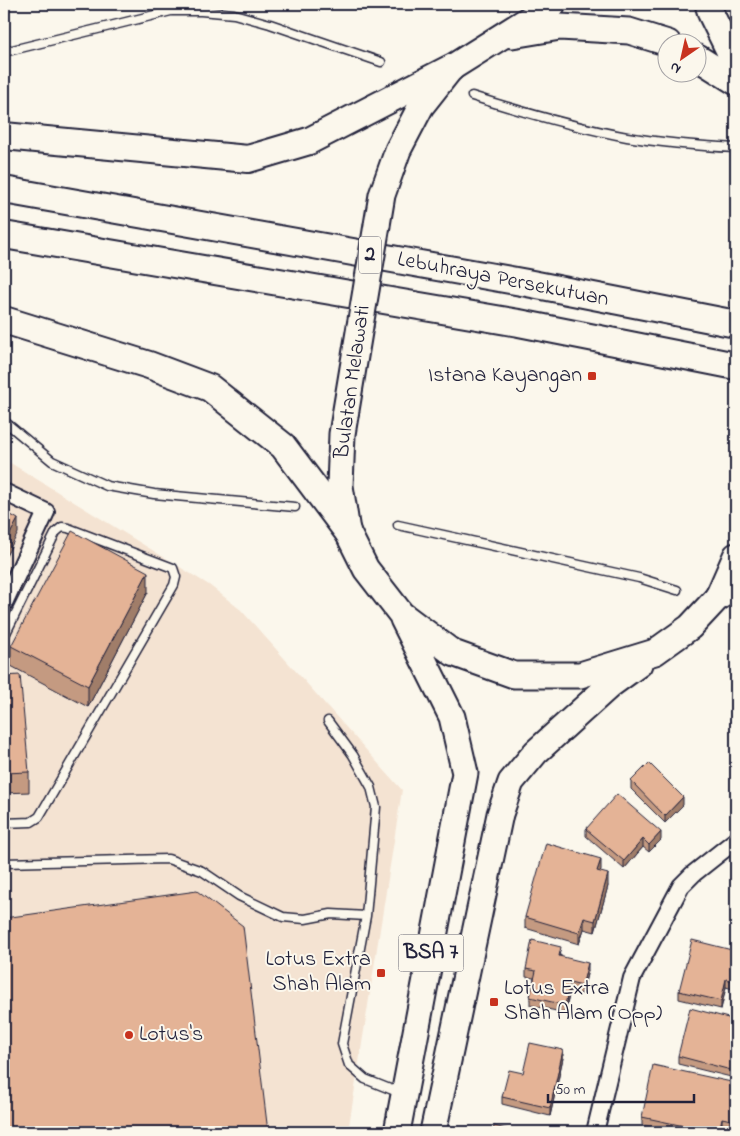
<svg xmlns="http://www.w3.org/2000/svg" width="740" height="1136" font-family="'Indie Flower',sans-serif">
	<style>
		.built { fill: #f4e3d2 }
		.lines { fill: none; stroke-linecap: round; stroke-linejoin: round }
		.service-casing { stroke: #22223b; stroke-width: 11 }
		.minor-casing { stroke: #22223b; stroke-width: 20 }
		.primary-casing { stroke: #22223b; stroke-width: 29 }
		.trunk-casing { stroke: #22223b; stroke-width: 30 }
		.service { stroke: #fbf7ec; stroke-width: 8 }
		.minor { stroke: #fbf7ec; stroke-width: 16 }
		.primary { stroke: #fbf7ec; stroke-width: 25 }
		.trunk { stroke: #fbf7ec; stroke-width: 26 }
		.primary-bridge-casing { stroke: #22223b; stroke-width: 29; stroke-linecap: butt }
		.primary-bridge { stroke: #fbf7ec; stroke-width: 25 }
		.wall { fill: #c49a81; stroke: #22223b }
		.shaded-wall { fill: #a07d69; stroke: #22223b }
		.building { fill: #e4b396; stroke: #22223b }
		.poi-dot { fill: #c8321e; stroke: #fbf7ec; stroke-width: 2 }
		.labels { text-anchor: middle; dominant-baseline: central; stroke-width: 4; stroke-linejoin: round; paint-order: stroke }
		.shield { fill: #fbf7ec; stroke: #636270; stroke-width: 1 }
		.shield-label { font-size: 21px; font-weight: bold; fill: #22223b }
		.street-label { font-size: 22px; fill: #22223b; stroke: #fbf7ec }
		.poi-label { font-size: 22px; fill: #22223b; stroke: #fbf7ec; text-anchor: end }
	</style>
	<rect width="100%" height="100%" fill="#fbf7ec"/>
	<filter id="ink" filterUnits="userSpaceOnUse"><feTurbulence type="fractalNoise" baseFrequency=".02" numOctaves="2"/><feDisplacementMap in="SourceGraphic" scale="10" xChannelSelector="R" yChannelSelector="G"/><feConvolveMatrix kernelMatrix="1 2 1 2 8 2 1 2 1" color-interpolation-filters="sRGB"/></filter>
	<g filter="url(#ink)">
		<path class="built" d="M4 459 209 585 241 610 402 790 348 1132H4Z"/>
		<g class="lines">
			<g class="service-casing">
				<path id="service" d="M4 52 171 11H201L234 14 270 24 381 62
					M472 96C522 112 574 127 627 137 663 143 700 146 736 148
					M4 421 52 461 107 486 154 494 295 507
					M398 525 639 578 677 590
					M4 637 56 532 62 527 68 528 173 568 176 577 174 585 39 817 31 822 4 823
					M328 721 353 755 371 787 376 807 366 916 342 1044 349 1065 365 1079 400 1093
					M4 863 168 859 202 871 239 896 283 917 305 919 331 914 366 916"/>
			</g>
			<g class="minor-casing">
				<path id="minor" d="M4 492 46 512 4 603
					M595 1132 632 978 681 886 693 874 736 840"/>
			</g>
			<g class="primary-casing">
				<path id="primary" d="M708 4 711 14 736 65
					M512 35 560 27 629 31 668 43
					M698 58 736 82
					M377 225 382 195 398 150 421 106 451 68 553 4
					M360 326 342 434 340 486 347 531 366 569 401 614 453 653 514 675H580L655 652 690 627 718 597 736 556
					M397 1132 465 773 452 717 403 619
					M433 1132 500 814 511 782 536 752 610 685 639 664"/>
			</g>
			<g class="trunk-casing">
				<path id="trunk" d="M4 136 248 159 309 141 451 68
					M4 190 527 283 736 324
					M4 235 519 323 736 366
					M4 320 149 365 210 388 283 446 347 531
					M718 597 736 586"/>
			</g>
			<use href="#service" class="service"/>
			<use href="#minor" class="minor"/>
			<use href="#primary" class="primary"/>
			<use href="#trunk" class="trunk"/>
			<g class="primary-bridge-casing">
				<path id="primary-bridge" d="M360 326 377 225"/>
			</g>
			<use href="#primary-bridge" class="primary-bridge"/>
		</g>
		<path class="wall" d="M148 592 88 707 11 666V646Z
			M4 676 29 772V792L4 793Z
			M631 781 683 805 665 823 631 789Z
			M586 829 661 840 649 852 643 847 624 869 586 836Z
			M601 870 600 872 608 886 595 932 584 929 579 944 525 928V917Z
			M736 914V927H735V919Z
			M736 951V990L726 987 721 1009 679 999V991Z
			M561 955V957L588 970 582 994 570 991 565 1013 530 1005V997L534 978 526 977V969Z
			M736 1020V1059H735L731 1077 678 1064V1056Z
			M563 1058 550 1116 502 1104V1097L523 1073Z
			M736 1083V1129L722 1126 720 1132H675L642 1125V1117Z"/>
		<path class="shaded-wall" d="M18 519V533L4 560V545Z
			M148 572V592L88 707V686Z
			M683 797V805L665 823V816Z
			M661 832V840L649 852V845Z
			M643 839V847L624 869V861Z
			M601 859V870L597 882V871Z
			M608 874V886L595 932V921Z
			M584 918V929L579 944V933Z
			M588 963V970L582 994V986Z
			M726 979V987L721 1009V1001Z
			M570 983V991L565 1013V1005Z
			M563 1050V1058L550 1116V1108Z
			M735 1051V1059L731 1077V1070Z
			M722 1118V1126L720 1132H719Z"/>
		<path class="building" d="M4 511 18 519 4 545Z
			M72 531 148 572 88 686 11 646Z
			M20 675 29 772 4 773V676Z
			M649 763 683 797 665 816 631 781Z
			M617 794 661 832 649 845 643 839 624 861 586 829Z
			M546 843 601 859 597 871 608 874 595 921 584 918 579 933 525 917Z
			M197 891 243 926 268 1132H4V918Z
			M532 940 561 947 559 956 588 963 582 986 570 983 565 1005 530 997 536 971 526 969Z
			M692 940 736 951V982L726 979 721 1001 679 991Z
			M690 1008 736 1020V1051H735L731 1070 678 1056Z
			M530 1043 563 1050 550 1108 502 1097 509 1070 523 1073Z
			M653 1065 736 1083V1121L722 1118 719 1132H712L642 1117Z
			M494 1126 518 1132H493Z"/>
	</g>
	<g class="poi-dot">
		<rect x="587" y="371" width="10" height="10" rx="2.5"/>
		<rect x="376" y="968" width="10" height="10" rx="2.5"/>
		<rect x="489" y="997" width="10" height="10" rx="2.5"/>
		<circle cx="129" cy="1035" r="5"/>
	</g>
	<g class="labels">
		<g class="shield">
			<rect x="359" y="236.5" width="22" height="37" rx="4"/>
			<rect x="398.5" y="934.5" width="65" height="37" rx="4"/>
		</g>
		<g class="shield-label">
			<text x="370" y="255">2</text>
			<text x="431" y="953">BSA 7</text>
		</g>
		<g class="street-label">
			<text transform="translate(503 280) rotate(11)">Lebuhraya Persekutuan</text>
			<text transform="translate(353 382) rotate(-82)">Bulatan Melawati</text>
		</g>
		<g class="poi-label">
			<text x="582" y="376">Istana Kayangan</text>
			<text x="371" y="960">Lotus Extra<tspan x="371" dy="25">Shah Alam</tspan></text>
			<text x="504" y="989" text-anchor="start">Lotus Extra<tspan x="504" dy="25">Shah Alam (Opp)</tspan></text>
			<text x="139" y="1035" text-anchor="start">Lotus's</text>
		</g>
	</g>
	<rect width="740" height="1136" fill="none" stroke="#fbf7ec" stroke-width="20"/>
	<rect x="10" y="10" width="720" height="1116" fill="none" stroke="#22223b" stroke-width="2" filter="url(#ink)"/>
	<g transform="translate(682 58) rotate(214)"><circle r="24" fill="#fbf7ec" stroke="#a4a2a5"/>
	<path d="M0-4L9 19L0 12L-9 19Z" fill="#c8321e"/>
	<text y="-8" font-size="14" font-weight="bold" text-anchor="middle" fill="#22223b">N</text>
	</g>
	<path d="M548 1094v8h146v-8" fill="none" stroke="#22223b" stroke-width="2.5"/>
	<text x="555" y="1094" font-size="15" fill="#22223b" stroke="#fbf7ec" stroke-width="4" paint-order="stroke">50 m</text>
</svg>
